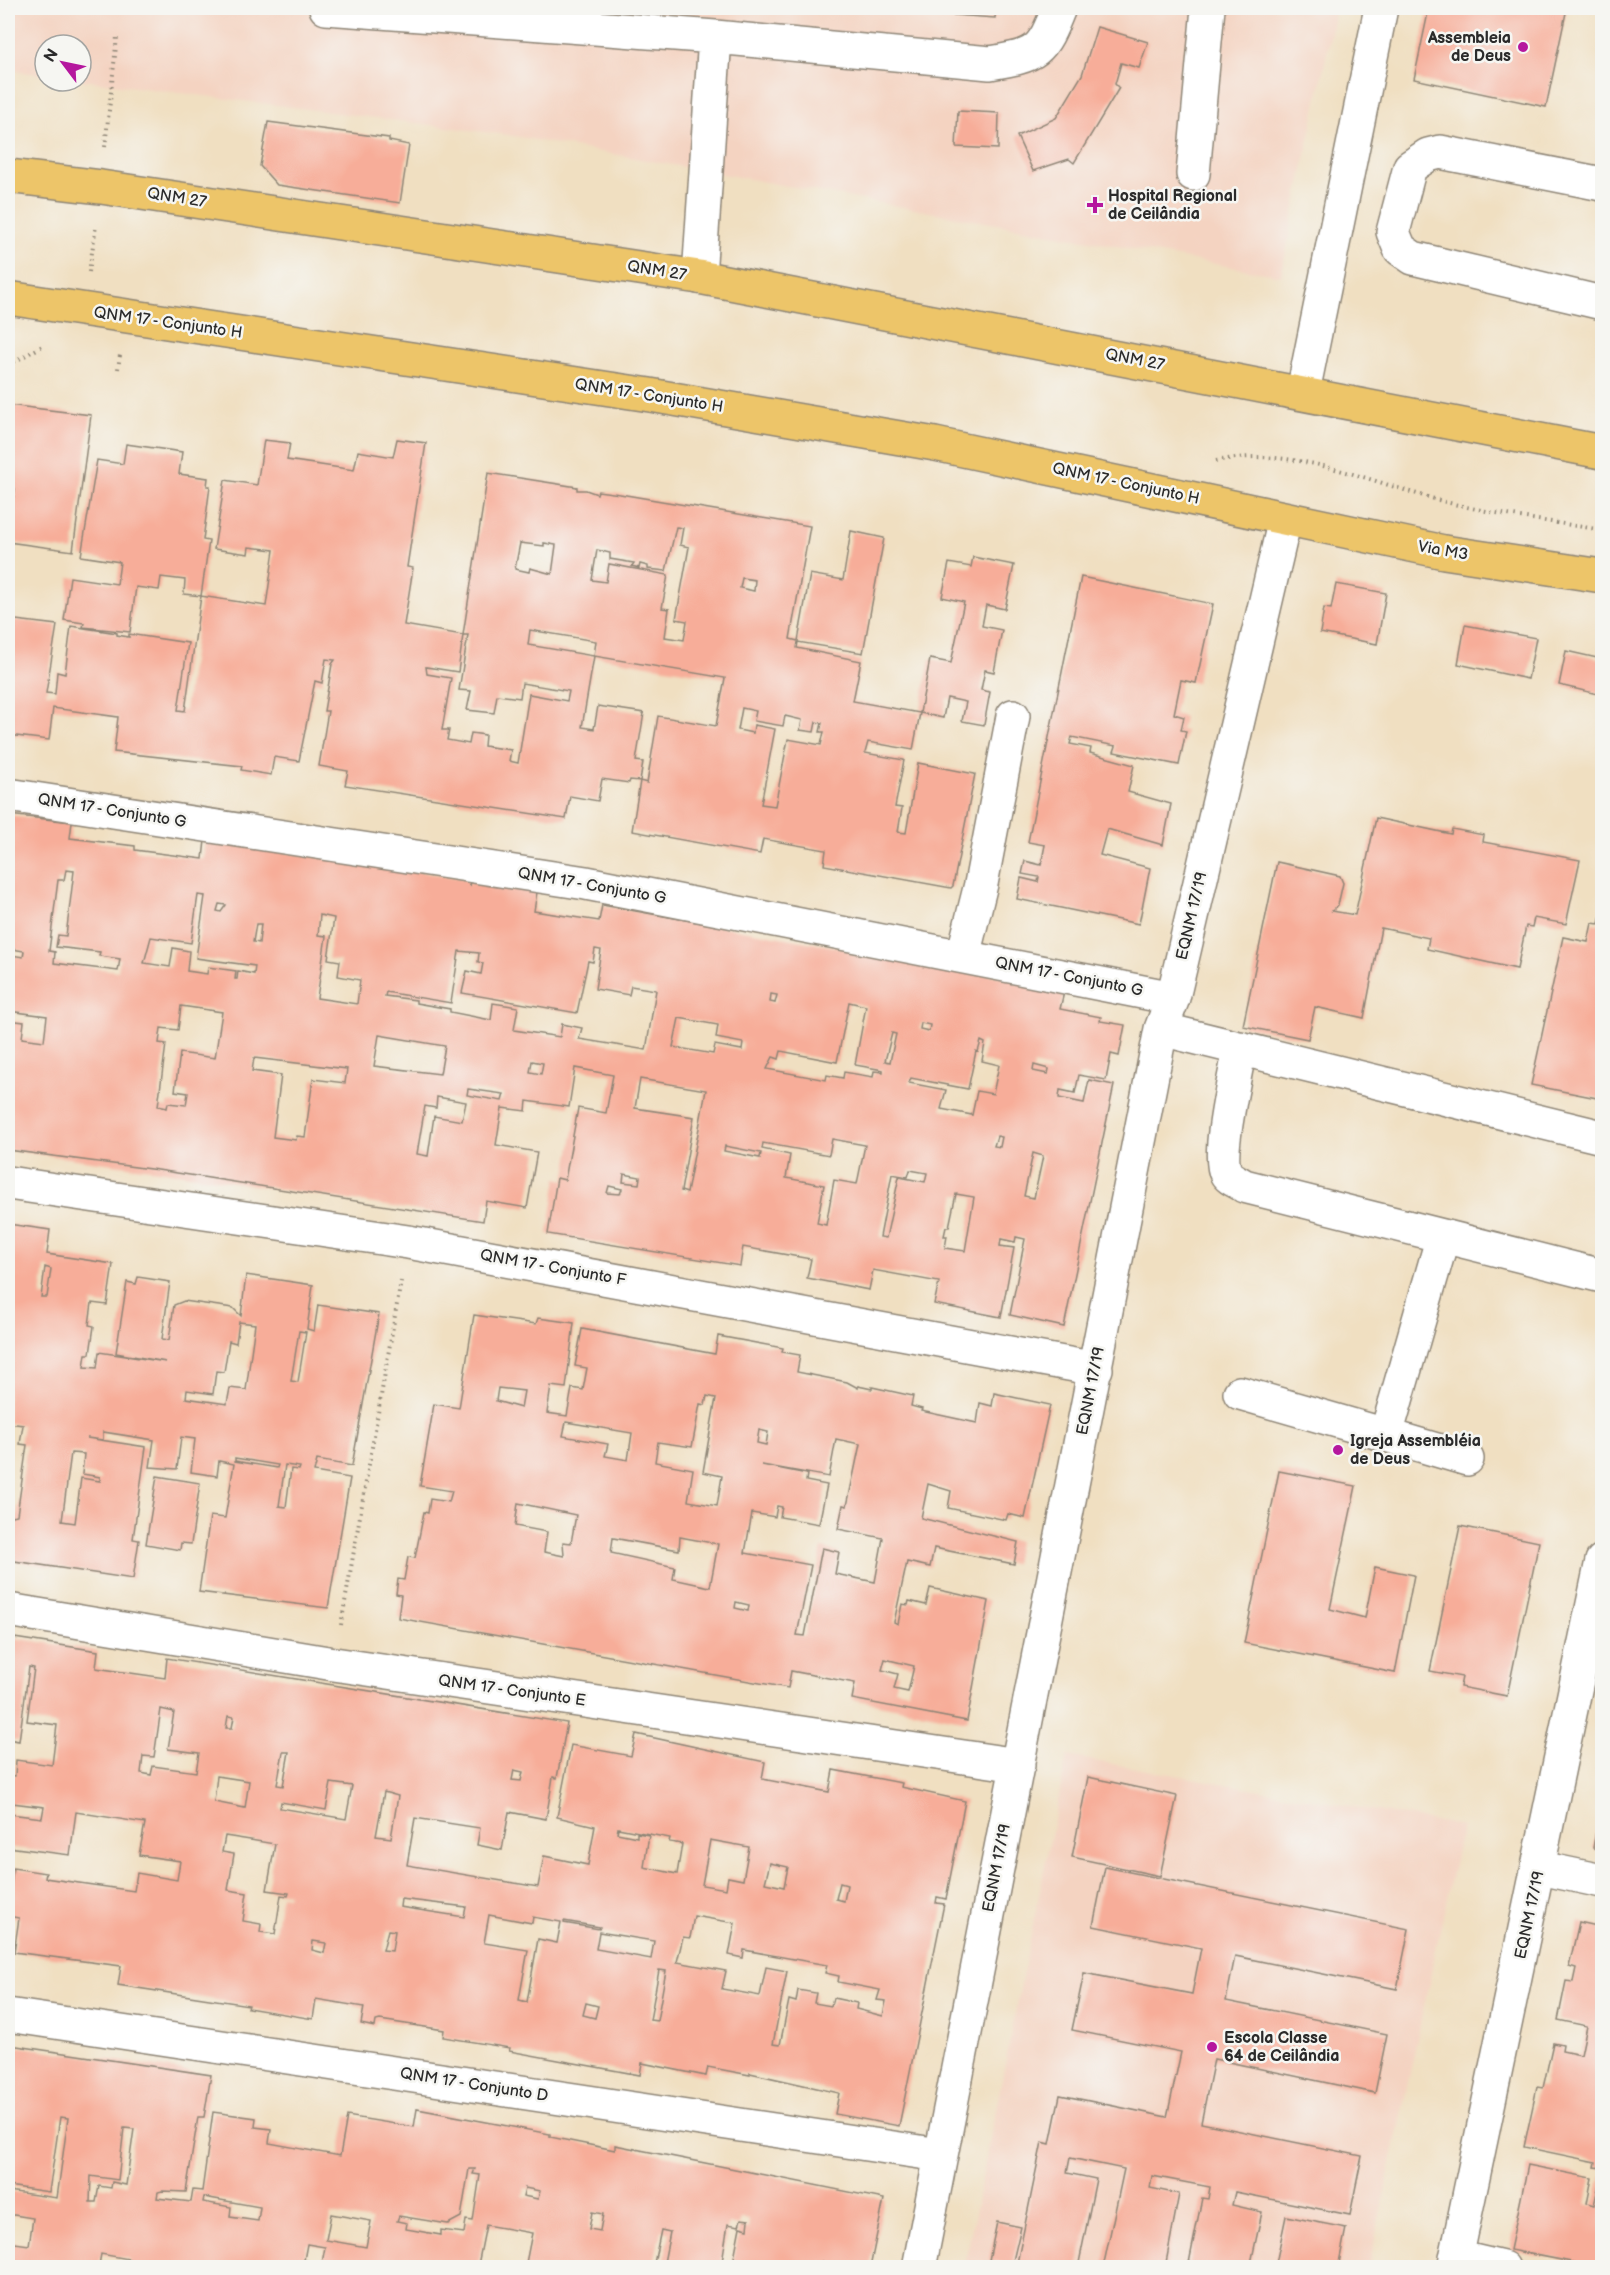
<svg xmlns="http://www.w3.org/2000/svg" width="1610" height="2275" font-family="'Balsamiq Sans',sans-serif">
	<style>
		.built { fill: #f4d3c1 }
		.building { fill: #f7ad99; fill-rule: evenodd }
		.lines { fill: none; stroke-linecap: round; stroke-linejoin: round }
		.minor-casing { stroke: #8e8576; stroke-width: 36 }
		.major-casing { stroke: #8e8576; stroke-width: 36 }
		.path { stroke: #8e8576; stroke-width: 4; stroke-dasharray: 1.5 4.5; stroke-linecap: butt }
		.minor { stroke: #fff; stroke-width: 33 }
		.major { stroke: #edc569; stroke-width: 33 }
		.poi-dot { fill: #b5179e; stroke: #f6f6f2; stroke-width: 2 }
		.labels { text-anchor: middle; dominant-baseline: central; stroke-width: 5; stroke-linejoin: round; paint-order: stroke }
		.poi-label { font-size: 16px; font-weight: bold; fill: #2b2b2b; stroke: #f6f6f2; text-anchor: start }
		.street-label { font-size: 16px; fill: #2b2b2b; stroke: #f6f6f2 }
	</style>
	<rect width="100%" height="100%" fill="#f6f6f2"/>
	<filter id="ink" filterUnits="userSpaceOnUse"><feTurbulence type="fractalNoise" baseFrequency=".0167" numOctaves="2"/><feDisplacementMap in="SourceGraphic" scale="12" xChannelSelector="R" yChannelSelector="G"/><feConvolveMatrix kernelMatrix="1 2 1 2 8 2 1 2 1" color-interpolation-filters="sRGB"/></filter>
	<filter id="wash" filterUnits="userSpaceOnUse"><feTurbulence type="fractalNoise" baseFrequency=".008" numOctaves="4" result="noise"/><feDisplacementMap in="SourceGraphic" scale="24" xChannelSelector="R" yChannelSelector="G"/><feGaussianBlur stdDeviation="1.35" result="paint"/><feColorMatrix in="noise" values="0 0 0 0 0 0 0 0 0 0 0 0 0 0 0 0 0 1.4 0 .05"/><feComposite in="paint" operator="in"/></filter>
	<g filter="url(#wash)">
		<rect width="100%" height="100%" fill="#f0dfc1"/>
		<path class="built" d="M8 8H1336L1281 276 508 135 81 80V45H45V75L8 70Z
			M1067 1756 1462 1826 1369 2267 964 2268Z"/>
		<g id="blocks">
			<path class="building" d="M855 8H996L995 18Z
				M1429 8H1567L1546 107 1414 79Z
				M1097 27 1148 42 1139 68 1121 63 1115 84 1119 88 1074 163 1069 159 1033 171 1017 136 1056 118 1082 75Z
				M958 111 999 113 998 149 956 147Z
				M268 122 389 138V141L409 145 400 203 277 185 260 166Z
				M8 405 91 415 73 551 8 542V496H14L15 489 8 488Z
				M397 439 426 443 407 567 413 568 404 625 463 635 458 672 426 667 427 674 451 678 442 730H449L447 740 469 744 471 733 485 735 484 746 511 750 509 761 518 763 529 694 567 701 569 691 522 683 520 698 497 695 494 713 467 710 471 691 459 690 468 635H463L488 473 577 487V490H586L597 494 598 491 620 494 810 526 790 639 798 641 810 574 843 580 851 531 884 538 863 653 798 642 797 648 861 661 853 701 920 713 913 750 868 742 865 753 904 760 895 807 902 808 898 832 906 833 918 763 975 774 953 886 951 888 824 865 826 850 763 839 760 854 632 831 640 781 647 783 658 716 716 726 725 678 594 656 596 641 530 630 528 645 594 656 582 727 594 729 598 706 644 713 636 761 643 762 640 781 630 780 629 783 602 779 598 801 570 796 566 819 345 785 348 771 319 766 328 711H324L332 664 335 660 326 659 322 683 315 681 299 761 274 757 271 775 241 770 242 766 114 752 118 717 53 708 49 740 8 735V619L57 625 46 693 55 694 57 672 65 674 71 626 117 633V635L129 637V634L188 643 178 710 185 711 201 596 266 606 274 550 249 547 248 554 214 549 225 480 257 485 264 440 290 443 287 460 354 470 358 451 393 457ZM676 527 683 528 680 545 689 547 676 619 687 621 684 640 665 637 669 609 662 608 668 575 609 564 606 582 592 580 597 550 610 553V559L634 563 632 566 639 568 640 564 648 566V569L666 571ZM520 543 544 546V543L556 545 552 574 530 568 529 572 515 569ZM742 578 755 580 754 591 740 588ZM742 708 756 711 754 721 783 726 785 716 802 720 800 730 814 732 816 722 822 723 820 732H824L821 745 788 739 775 806 761 804 775 729 754 725 753 733 738 730Z
				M126 444 182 452 179 474 208 478 207 486H210L203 540 209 541 201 596 184 594 185 580 161 577 159 590 136 587 130 632 83 627 84 623 64 620 70 577 117 584 120 562 81 556 97 460 123 464Z
				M973 557 1014 565 1005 609 986 605 982 626 1002 630 994 672 985 670 981 690 990 692 984 725 962 721 966 702 947 698 943 718 920 713 930 659 951 663 964 602 942 597 949 563 971 567Z
				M1081 577 1213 604 1196 683 1181 680 1174 714 1184 717 1181 730 1186 731 1179 765 1114 752 1116 746 1072 737 1070 744 1091 748 1090 753 1134 765 1128 792 1171 804 1163 845 1107 829 1100 855 1150 868 1139 924 1017 899 1021 878 1038 882 1039 877 1022 874 1025 861 1041 865 1045 845 1028 842Z
				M1336 584 1386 593 1377 644 1320 633 1324 608 1331 609Z
				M1465 625 1536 638 1528 679 1458 664Z
				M1566 651 1602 659V695L1559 685Z
				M8 815 72 822 70 838 135 846V850L203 859 205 840 469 879 470 886 471 881 537 892 534 911 599 921 602 905 1065 988 1060 1009 1101 1017 1100 1021 1125 1025 1119 1056 1111 1054 1106 1080 1079 1075 1075 1093 1060 1090 1059 1098 1084 1103 1089 1080 1114 1085 1064 1327 1010 1315 1025 1239 1016 1237 1015 1242 1001 1239 1000 1246 1014 1248 1001 1317 934 1304 939 1282 873 1270 869 1290 807 1278 811 1259 743 1247 740 1266 548 1234 557 1178 565 1180 578 1108 606 1113 613 1075 575 1068 569 1107 527 1101 526 1111 502 1108 496 1145 537 1152 527 1208 486 1201 483 1221 158 1170 8 1150V1020L24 1022 22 1038 44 1041 47 1016 8 1011ZM66 870 74 871 66 936 58 935 56 947 100 952 99 956 120 959 118 971 54 963 55 952 49 951 58 880H64ZM198 895 205 896 196 958 255 966 254 974 238 971 237 979H235L236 971 208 967 207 974 187 971 189 951 173 948 170 967 144 963 151 937 191 943ZM219 904 226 905 221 912 217 911ZM320 915 334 918 328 959 340 961 338 976 360 980 357 1004 317 998 326 936 318 935ZM256 924H261L259 943 253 942ZM12 949 24 951 23 957 11 955ZM595 949 601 950 595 989 629 995 631 986 656 990 646 1050 579 1039 582 1028 562 1024 560 1037 514 1030 518 1007 493 1003 491 1020 450 1012V1009L416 1003V1000L385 996 386 992 451 1003 459 951 479 953 478 962 483 963 481 974 467 971 462 993 577 1013 588 961 593 962ZM771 994 777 995 775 1003 770 1002ZM849 1002 866 1006 855 1065 883 1070V1072L874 1071 873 1077 844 1072 843 1078 827 1075 826 1080 767 1069 773 1057 779 1059 781 1051 837 1062ZM181 1006 222 1012 215 1058 180 1053 175 1091 188 1093 186 1105 168 1103 167 1108 158 1106 166 1044 159 1043 161 1028 178 1030ZM679 1018 718 1025 716 1038 743 1043 742 1050 715 1045 713 1054 673 1047ZM921 1023 930 1025 929 1031 920 1029ZM892 1033 896 1034 890 1062 885 1061ZM379 1035 445 1046 440 1074 374 1066ZM981 1041 985 1043 982 1061 999 1065 993 1094 977 1091 972 1115 941 1109 946 1090 909 1083 911 1078 968 1089 976 1051 978 1052ZM254 1058 347 1069 345 1083 313 1079 305 1137 297 1136 296 1140 273 1137 281 1075 252 1071ZM532 1061 543 1063 541 1074 530 1072ZM1034 1065 1049 1069 1048 1074 1033 1071ZM640 1079 706 1090 687 1193 681 1191 694 1117 635 1108ZM468 1089 504 1094 502 1101 467 1095ZM437 1097 466 1102 462 1121 434 1116 428 1156 417 1154 425 1106 436 1108ZM997 1136 1002 1137 1000 1147 994 1146ZM832 1139 865 1145 857 1184 834 1180 826 1225 817 1223 824 1185 786 1178 790 1155 762 1149 763 1143 829 1155ZM725 1146 761 1153 760 1158 724 1151ZM1033 1153 1043 1156 1034 1198 1024 1196ZM910 1170 927 1173 925 1182 899 1177 886 1238 880 1237 892 1174 908 1177ZM624 1174 640 1177 639 1184 623 1182ZM609 1186 622 1189 620 1194 607 1193ZM956 1194 974 1197 965 1251 945 1248 947 1236H944L946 1227H949Z
				M1376 818 1451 834 1452 829 1484 835 1483 842 1580 860 1566 924 1534 918 1532 927 1526 926 1517 969 1427 949 1429 938 1381 928 1364 1018 1315 1007 1308 1039 1243 1026 1277 862 1340 876 1343 883 1338 905 1332 911 1355 915Z
				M1602 910V1099L1531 1085 1563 937 1588 942 1592 923 1599 924Z
				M8 1224 50 1230 47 1254 113 1264 107 1305 92 1303 89 1325 94 1326 90 1354H86L84 1367 97 1368 99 1352 166 1362 116 1353 127 1282 136 1284 138 1277 170 1282 162 1339 169 1340 174 1305 184 1301 233 1308 241 1316 246 1275 313 1285 307 1329 314 1331 318 1305 379 1314 352 1466 317 1460 314 1472 350 1478 328 1608 199 1592 210 1516 225 1518 234 1464 219 1461 217 1476 191 1472 195 1439 181 1437 177 1469 150 1467 154 1440 103 1432V1440L87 1438 146 1447 133 1539 139 1540 133 1579 8 1560V1517L17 1515 27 1445 20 1444 23 1425 8 1423ZM45 1267 51 1269 47 1297H41ZM239 1322 255 1324 246 1390 230 1388 227 1404 186 1398 187 1390 213 1394 216 1371 224 1372 229 1341 236 1343ZM299 1331 306 1332 298 1382 291 1381ZM71 1453 84 1454 82 1474 100 1477V1481L81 1478 75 1523 62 1521ZM235 1458 278 1465 277 1468 235 1461ZM285 1465 300 1467 299 1470 291 1469 286 1507 279 1506Z
				M474 1315 536 1324 538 1318 574 1323 566 1388 551 1386 547 1413 567 1416 572 1388 583 1390 587 1368 575 1366 582 1329 715 1354 718 1336 783 1348 782 1352 800 1355 797 1372 847 1382 858 1388V1386L872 1389V1387L913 1396 911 1406 922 1409 921 1411 977 1423 980 1403 992 1406 994 1393 1050 1405 1025 1518 1008 1514 1006 1520 948 1508 951 1491 928 1484 921 1518 1018 1542 1014 1564 934 1548 930 1567 907 1562 894 1622 898 1624 902 1604 908 1605 909 1601 926 1605 930 1588 989 1601 967 1721 852 1699 855 1683 791 1671 788 1688 398 1618 401 1595 396 1594 398 1579 404 1580 408 1557 415 1558 424 1512 428 1513 430 1499 449 1502 452 1491 420 1486 434 1404 459 1408ZM498 1388 524 1391 521 1408 496 1401ZM707 1396 716 1398 703 1472 722 1476 717 1506 688 1501 693 1469 655 1462 658 1442 692 1447 700 1404 705 1405ZM566 1422 632 1433 628 1460 605 1456 608 1444 563 1436ZM759 1430 768 1432 766 1445 757 1443ZM836 1439 860 1444 847 1506 843 1505 838 1529 883 1538 875 1582 835 1574 839 1552 822 1548 805 1636 797 1635 811 1565 745 1553 752 1513 775 1517 777 1506 782 1507 780 1517 819 1524 827 1485 806 1481 807 1474 762 1465 829 1477ZM518 1503 576 1515 571 1543 563 1542 564 1556 544 1552 547 1532 515 1526ZM680 1537 718 1544 710 1587 673 1579 675 1567 611 1553 613 1538 679 1550ZM736 1602 749 1605 748 1611 735 1608ZM885 1659 914 1666 908 1692 894 1689 898 1674 882 1670Z
				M1279 1471 1356 1486 1330 1609 1365 1618 1375 1567 1414 1575 1395 1673 1244 1643Z
				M157 1476 200 1483 191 1544 181 1543 180 1550 146 1544Z
				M1460 1526 1539 1542 1507 1696 1460 1687 1462 1677 1430 1671Z
				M8 1637 98 1651 96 1668 165 1678 167 1658 567 1723 557 1778 553 1777 546 1819 509 1812 502 1850 477 1845 480 1828 415 1818 407 1865 538 1887 544 1856 588 1865 595 1826 557 1817 571 1745 631 1756 636 1734 765 1762 762 1779 829 1792 833 1770 902 1783 901 1787 965 1801 946 1899 937 1897 936 1903 944 1904 899 2126 835 2114 839 2093 750 2073V2075L708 2067 706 2076 642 2063 640 2075 509 2051 510 2048 443 2037 444 2030 380 2020 376 2021 375 2027 361 2024 364 2007 316 1999 313 2019 248 2008 249 2005 118 1985 121 1966 14 1952 19 1918 8 1916 13 1868 46 1873 45 1878 134 1891 137 1873 177 1880 180 1861 139 1855 145 1823 76 1812 70 1855 8 1847V1775L15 1776 16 1760 52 1765 57 1725 27 1721 34 1668 29 1667 19 1741 8 1739ZM161 1709 174 1712 168 1749 199 1753 196 1772 153 1766 151 1775 141 1773 143 1756 154 1757ZM228 1716 234 1717 232 1728H226ZM283 1752H289L283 1786 277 1785ZM514 1770 523 1772 521 1781 512 1780ZM217 1776 249 1781 245 1808 214 1802ZM331 1783 352 1786 346 1819 280 1808 281 1802 326 1810ZM384 1792 398 1796 391 1838 376 1836ZM12 1803 44 1807 42 1818 10 1814ZM618 1828 670 1838 669 1842 682 1844 677 1874 644 1867 649 1835 637 1833V1837L617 1833ZM225 1836 275 1844 267 1890 289 1893 288 1896 281 1895 275 1934 260 1932 261 1924 243 1921 247 1893 228 1890 234 1854 222 1852ZM710 1840 749 1847 743 1880 728 1877 726 1889 702 1885ZM770 1863 788 1867 784 1887 765 1883ZM840 1883 847 1885 844 1901 836 1899ZM401 1899 466 1907 464 1917 400 1907ZM489 1915 532 1923 533 1917 561 1922 557 1943 538 1939 527 2002 519 2000 528 1950 484 1943ZM694 1916 735 1923 729 1955 743 1958 744 1950 827 1965 825 1973 839 1976 838 1982 880 1990 877 2000 886 2001 883 2016 856 2009 857 2003 833 1998 831 2006 814 2003 816 1993 798 1990 796 2002 789 2000 780 2045 773 2044 787 1971 766 1967 760 1996 722 1989 726 1971 677 1962 683 1937 690 1938ZM564 1921 600 1927 599 1929 564 1923ZM388 1930 395 1931 392 1951 383 1950ZM599 1932 654 1941 651 1959 596 1949ZM313 1941 326 1943 324 1953 312 1950ZM659 1970 666 1971 657 2021 650 2020ZM586 2003 598 2006 595 2018 583 2015Z
				M1088 1777 1177 1796 1160 1876 1072 1857Z
				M1597 1826 1602 1827V1850L1593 1848Z
				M1105 1867 1409 1929 1397 1989 1235 1956 1226 2001 1387 2034 1375 2093 1214 2059 1201 2123 1362 2156 1350 2215 1235 2192 1232 2205 1262 2212 1250 2268H1188L1202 2198 1208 2199 1210 2187 1152 2176 1150 2188 1179 2194 1165 2268H1103L1124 2169 1070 2158 1067 2173 1096 2179 1078 2268H1016L1042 2142 1050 2144 1060 2095 1167 2117 1181 2052 1072 2030 1084 1973 1192 1994 1201 1948 1093 1926Z
				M1579 1922 1602 1927V2168L1595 2167 1596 2162 1524 2147 1537 2087 1543 2088 1553 2043 1563 2045 1562 2051 1581 2055 1587 2026 1558 2020 1566 1981 1573 1982 1576 1968 1569 1966Z
				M10 2045 211 2075 204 2117H198L186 2192 162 2191 158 2192 157 2198 191 2202 193 2190 202 2191 213 2112 256 2118 255 2127 271 2129 269 2143 340 2156 347 2116 414 2127 417 2109 550 2134V2137L615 2150V2145L884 2199 870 2268H837L821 2262 820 2268H782L783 2262 770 2260 768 2268H732L740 2227 748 2229 749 2220 741 2219 739 2226 728 2224 721 2268H663L670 2232 661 2230 653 2268H525L532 2233 486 2225 478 2265 483 2268H128L129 2259 101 2254 99 2265 103 2268H8V2242L29 2245 33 2218 8 2214V2191L57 2198 68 2118 60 2117 49 2192 8 2186V2047ZM124 2128 134 2129 126 2185 112 2182 111 2188 99 2186 96 2202H90L91 2176 118 2180ZM469 2169H475L473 2174 480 2175 473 2221 466 2220 464 2233 441 2230V2235L406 2229 407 2223 397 2221 399 2216 448 2224 461 2217ZM525 2188 540 2191 538 2199 523 2196ZM204 2197 260 2207 258 2221 230 2217 231 2207 203 2202ZM592 2212 603 2214 600 2231 589 2229ZM331 2214 371 2221 366 2247 326 2240ZM307 2244 325 2247 322 2263 304 2260Z
				M1528 2165 1592 2178 1587 2203 1594 2205 1602 2172V2268L1510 2250Z
				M1286 2216 1346 2228 1338 2268H1275Z
				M997 2222 1021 2227 1012 2265 989 2260Z"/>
		</g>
	</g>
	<g filter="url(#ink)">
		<use href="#blocks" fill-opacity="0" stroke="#8e8576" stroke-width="1.5"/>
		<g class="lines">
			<g class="minor-casing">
				<path id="minor" d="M326 8 715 37
					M1193 174 1208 8
					M1602 184 1440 152 1428 155 1410 167 1393 232 1400 249 1413 258 1602 303
					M699 277 715 37 990 63C1038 55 1041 53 1059 8
					M1303 392 1381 8
					M8 795 586 883 1173 998
					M963 956 981 884 1013 716
					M1161 1029 1602 1137
					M1240 1048C1236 1072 1216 1155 1226 1173 1229 1179 1239 1182 1244 1186L1602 1276
					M8 1183 408 1242 1096 1369
					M1240 1393 1386 1435 1443 1236
					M1386 1435 1467 1459
					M8 1610 334 1664 1018 1765
					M1540 1868 1602 1881
					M8 2015 940 2155
					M1456 2257 1503 2268
					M919 2268 1161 1029 1173 998 1285 519
					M1454 2268 1602 1561"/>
			</g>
			<g class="major-casing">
				<path id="major" d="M8 176 101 187 699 277 1602 452
					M8 298 650 395 935 444 1444 552 1602 576"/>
			</g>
			<path class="path" d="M105 147 117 37
				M89 272 96 226
				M8 362H14L44 345
				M118 369 120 355
				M1216 461C1299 444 1379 487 1458 505 1505 516 1554 522 1602 530
				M341 1625 401 1281"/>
			<use href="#minor" class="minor"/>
			<use href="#major" class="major"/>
		</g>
	</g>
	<g class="poi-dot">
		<circle cx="1523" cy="47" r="6"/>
		<path d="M1092 196h6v6h6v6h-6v6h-6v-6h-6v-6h6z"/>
		<circle cx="1338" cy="1450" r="6"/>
		<circle cx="1212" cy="2047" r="6"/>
	</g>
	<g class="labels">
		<g class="poi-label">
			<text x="1511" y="38" text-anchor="end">Assembleia<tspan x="1511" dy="18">de Deus</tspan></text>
			<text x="1108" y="196">Hospital Regional<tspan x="1108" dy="18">de Ceilândia</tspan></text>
			<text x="1350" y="1441">Igreja Assembléia<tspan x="1350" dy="18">de Deus</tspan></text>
			<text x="1224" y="2038">Escola Classe<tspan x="1224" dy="18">64 de Ceilândia</tspan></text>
		</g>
		<g class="street-label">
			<text transform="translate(177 198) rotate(9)">QNM 27</text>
			<text transform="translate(657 271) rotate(9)">QNM 27</text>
			<text transform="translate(168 323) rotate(8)">QNM 17 - Conjunto H</text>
			<text transform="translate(1135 360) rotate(11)">QNM 27</text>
			<text transform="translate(649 396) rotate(9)">QNM 17 - Conjunto H</text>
			<text transform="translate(1126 484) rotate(12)">QNM 17 - Conjunto H</text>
			<text transform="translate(1443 551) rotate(10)">Via M3</text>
			<text transform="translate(112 811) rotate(9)">QNM 17 - Conjunto G</text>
			<text transform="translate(592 886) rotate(10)">QNM 17 - Conjunto G</text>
			<text transform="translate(1192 916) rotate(-77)">EQNM 17/19</text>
			<text transform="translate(1069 977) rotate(11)">QNM 17 - Conjunto G</text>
			<text transform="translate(553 1268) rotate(10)">QNM 17 - Conjunto F</text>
			<text transform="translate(1091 1391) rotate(-79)">EQNM 17/19</text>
			<text transform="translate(512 1691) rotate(8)">QNM 17 - Conjunto E</text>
			<text transform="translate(997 1868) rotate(-79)">EQNM 17/19</text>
			<text transform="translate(1530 1915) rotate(-78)">EQNM 17/19</text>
			<text transform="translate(474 2085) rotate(9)">QNM 17 - Conjunto D</text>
		</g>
	</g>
	<rect width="1610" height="2275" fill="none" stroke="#f6f6f2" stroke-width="30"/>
	<g transform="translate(63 63) rotate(302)"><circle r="28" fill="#f6f6f2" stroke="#a5a5a2" stroke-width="1.5"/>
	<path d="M0-4.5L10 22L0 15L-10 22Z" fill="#b5179e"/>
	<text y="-9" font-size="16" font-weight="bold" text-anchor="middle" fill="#2b2b2b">N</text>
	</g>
</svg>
